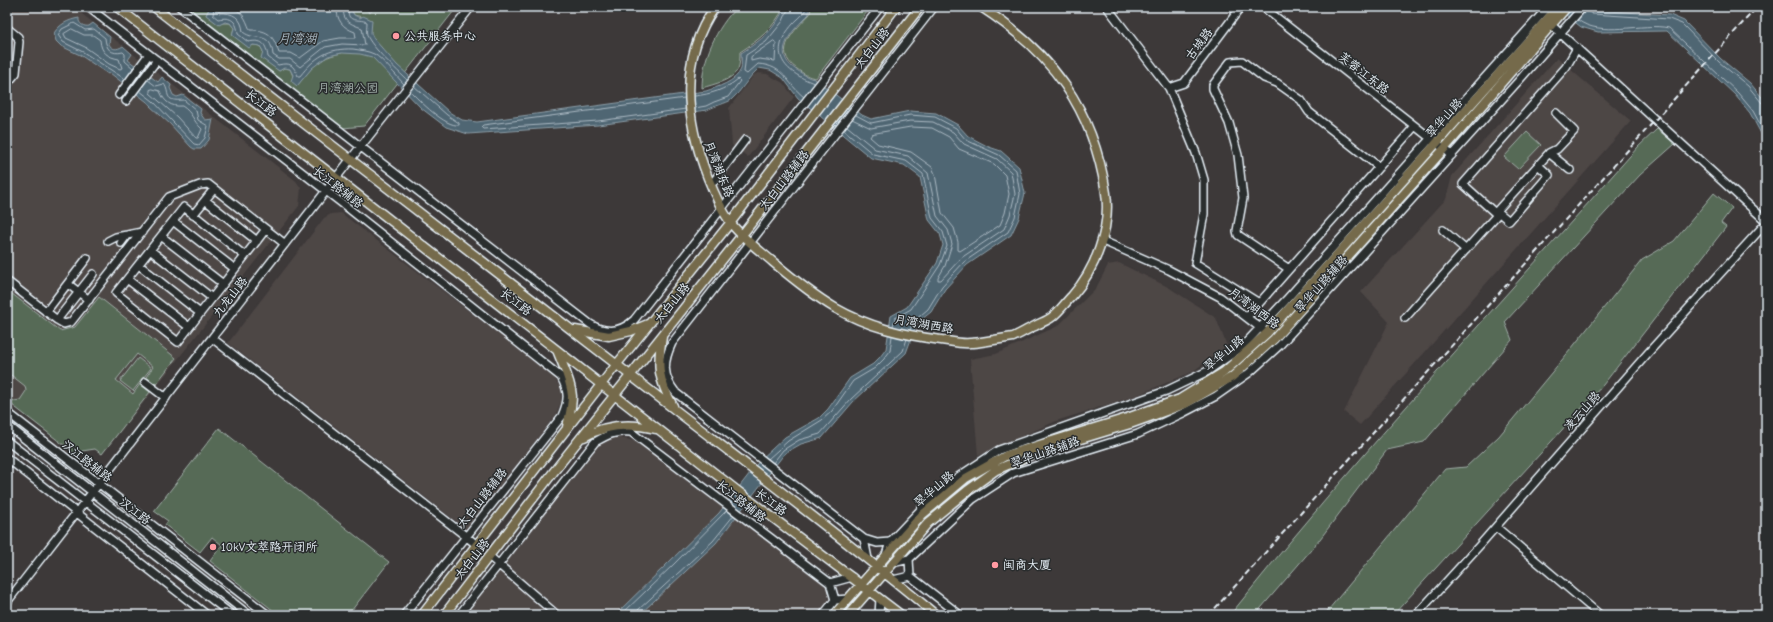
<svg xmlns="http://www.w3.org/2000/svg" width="1773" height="622" font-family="'Comic Neue','LXGW WenKai TC',sans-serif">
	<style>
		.built { fill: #4d4645 }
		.green { fill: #576b57; stroke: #a0aea8 }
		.water { fill: #4f6673; stroke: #8c9ea8 }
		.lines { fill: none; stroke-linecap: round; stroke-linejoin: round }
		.shore { stroke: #abb9c3; stroke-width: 1 }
		.minor-casing { stroke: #e8f1f8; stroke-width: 10 }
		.major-casing { stroke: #e8f1f8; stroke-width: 11 }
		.minor { stroke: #2a2d2e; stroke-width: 7 }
		.major { stroke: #746b4b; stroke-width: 8 }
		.rail { stroke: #e8f1f8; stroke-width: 2; stroke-dasharray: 6 3; stroke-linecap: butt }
		.poi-dot { fill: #ff9aa2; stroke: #2a2d2e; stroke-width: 1.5 }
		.labels { text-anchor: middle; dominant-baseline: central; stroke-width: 3; stroke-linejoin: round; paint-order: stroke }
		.poi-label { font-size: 12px; fill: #e8f1f8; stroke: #2a2d2e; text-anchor: start }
		.street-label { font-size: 12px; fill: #e8f1f8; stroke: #2a2d2e }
		.park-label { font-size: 12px; fill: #a7b5b0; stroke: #2a2d2e }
		.water-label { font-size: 13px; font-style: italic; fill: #abb9c3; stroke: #2a2d2e }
	</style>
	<rect width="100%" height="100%" fill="#3d3939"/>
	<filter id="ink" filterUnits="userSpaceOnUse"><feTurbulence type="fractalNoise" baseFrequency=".025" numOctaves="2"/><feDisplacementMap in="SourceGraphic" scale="8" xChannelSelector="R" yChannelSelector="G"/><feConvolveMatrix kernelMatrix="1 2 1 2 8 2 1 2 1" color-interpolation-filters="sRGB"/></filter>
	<g filter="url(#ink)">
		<path class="built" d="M7 7H73L296 181 301 188 299 206 102 455 95 450 82 451 78 457 7 402Z
			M1557 58 1631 121 1360 425 1344 412 1389 322 1361 292 1446 199 1452 176Z
			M758 73 767 74 783 83 794 97 748 157 732 145 729 108 754 75Z
			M341 213 552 375 561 388V402L555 416 466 529 228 343 324 218 331 214Z
			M1119 263 1168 287 1216 318 1227 346 1192 372 1135 396 1056 421 978 456 970 359 996 354 1058 326 1096 288 1108 265Z
			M616 437 635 441 825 584 829 595 827 606 819 615H463L598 443Z"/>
		<path class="green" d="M188 7H210L206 15 221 23H230L234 28 232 35 251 46C258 43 264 48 263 56L279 71 284 68 290 69 297 86C311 68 319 57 342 53L362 17 354 15 352 11 354 7H363L370 13 374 7H457L364 126 343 128Z
			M737 7H784C773 29 760 39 740 52 740 57 740 64 738 69 732 81 714 84 702 88 702 59 716 28 737 7Z
			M811 7H871L816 78C808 77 804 74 797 69 771 51 795 30 810 14Z
			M1657 129 1675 144 1640 175 1505 322 1512 340 1424 442 1387 450 1317 543 1255 615H1230C1359 454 1501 302 1638 147Z
			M1527 132 1541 145 1518 169 1504 157Z
			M1714 193 1732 208 1721 223 1726 227 1603 385 1393 615H1324L1445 469 1466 467 1499 436 1571 349 1642 260 1674 241Z
			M7 290 60 331 75 327 99 297 176 358 156 384 146 377 153 367 137 354 116 380 133 394 140 384 150 392 102 454 95 449 82 451 78 456 7 401V396L14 401 20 400 26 391 25 386 7 372Z
			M138 358 151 368 133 391 120 381Z
			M219 428 389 562 348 615H279L210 561 222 545 212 537 200 552 165 525 168 521 154 511Z"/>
		<path class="water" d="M210 7H354L352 11 354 15 360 18 363 16 372 20 371 33 374 39 397 65 449 112 462 120 477 122 706 91C717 87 736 82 741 69 742 65 741 58 741 53 763 39 774 30 785 7H809V14C794 29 770 52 795 69 802 73 807 78 815 79L862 115 871 119 910 111 936 113 958 125 968 136 989 147 1001 151 1019 167 1025 193 1019 218 1011 235 967 265 945 289 931 312 917 323 906 353 853 402 822 438 801 444 785 453 716 543 639 615H615L719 513 760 460 772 449 785 437 819 418 828 409 850 378 873 364 880 357 886 349 891 316 907 307 937 263 943 245 940 234 929 220 920 177 904 165 871 158 798 98 783 78 770 70 759 68C748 77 742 91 731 100 727 103 714 106 707 110L598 125 468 134 446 127 421 108 372 57 360 54 342 53 328 56 312 68 297 86 291 81 293 75 290 69 284 68 279 71 261 58 263 51 260 46 253 45 249 48 232 35 234 28 230 23 225 22 219 25 206 15Z
			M1556 7H1588L1592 10 1670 15 1684 21 1721 59 1750 83 1766 102V143L1750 113 1735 95 1667 31 1598 32 1581 27Z
			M79 18C78 24 84 27 89 26L93 23 110 37 109 44C112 50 117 50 123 46L132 54 128 60 158 82 162 77 171 85 170 88 173 95 177 97 183 95 201 109 200 113 205 120 213 119 209 140 201 149H194L191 147 170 124 150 106 151 105 110 73 108 74 80 55 61 46 56 41 54 33C60 24 68 20 79 18Z"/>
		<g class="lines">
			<path class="shore" d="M214 7 213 15 218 19C232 16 237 22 238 34L248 42C263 39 266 44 268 57L278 65C291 62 293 65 298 76H300C315 57 328 48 353 49 359 50 368 51 374 54 382 58 397 77 404 84
				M219 7V13C233 12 242 18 243 32 255 42 271 30 273 55L279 59H290L300 67 325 47 342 44 365 45 362 28C351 24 341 21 344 7
				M228 7C243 10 245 18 250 30 270 30 273 36 279 53H291L300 58 323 41 340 38H356L355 32C343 28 336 20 337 7
				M349 7C345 24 358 18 367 22 367 26 366 31 367 35 371 47 398 71 407 80
				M789 7 783 21 766 42 746 55 744 72 747 74 758 64C785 66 786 83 804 97
				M806 7C805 15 798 18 793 24 767 53 784 72 814 83
				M1586 10 1592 14 1669 19 1682 24 1719 62 1748 86 1762 103 1766 104
				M1578 20C1600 38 1642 22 1669 28L1738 93 1753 111 1766 135
				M72 29 84 35H93L100 40C101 53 108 57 119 59L122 68 120 69 109 64 85 47 66 38 64 34Z
				M774 41 776 43 775 61 759 59 751 61V57Z
				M125 79 83 52 63 42 58 35 62 29 74 23 85 30 94 29 105 38C106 49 111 55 123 52L125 54V61L133 68
				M153 89 160 91C164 102 171 107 182 106 193 113 192 120 202 129L198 138H196L177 117 150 93V90Z
				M140 91 153 101 194 144 199 145 205 138 208 126 198 120 196 110 184 100C162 102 171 93 164 84L156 86 148 80
				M410 91C420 101 445 127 459 125V123L447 115 414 86
				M695 96C711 94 725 90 738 79L740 81 728 97 714 102 706 106 695 108
				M685 98 483 125 481 127 483 129 598 121 686 109
				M856 115 871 123 910 115 935 117 956 128 966 140 999 155 1016 170 1020 194 1015 217 1008 232 964 262 942 286 928 309 914 321 910 330
				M847 126 875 149 908 156 928 173 937 216 948 230 952 244 945 266 938 278V280H941L961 258 1004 229 1010 215 1015 194 1011 172 997 159 964 144 953 132 933 122 910 121 871 128 852 119
				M911 127 932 128 949 137 959 149 994 164 1005 175 1009 194 1005 213 1000 225 960 251 958 250V242L954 228 942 213 935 174 932 167 911 152 878 144 870 137 872 134Z
				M844 130 873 154 906 161 923 174 932 218 943 232 947 246 940 265 911 309 895 318 893 326
				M768 459 788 441 822 420 832 411 853 381 875 368 884 359 890 351 892 336
				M773 463 783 450 799 440 820 434 851 399 903 351 907 339
				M621 615 674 564 727 510
				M636 615 638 610 713 541 734 515"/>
			<g class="minor-casing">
				<path id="minor" d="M88 7 343 204 561 377C569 392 569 400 562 416L404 615
					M180 7 590 324C606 334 621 332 634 320L880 7
					M1107 7 1169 88 1196 153 1204 180V214L1195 263 1259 303
					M1263 7 1452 155
					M1548 22 1766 221
					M7 28 18 37 19 42 16 73 7 84
					M1169 88 1184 83 1241 7
					M119 95 149 54
					M126 101 157 60
					M1556 113 1574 131 1557 149 1549 153 1495 213 1463 184 1566 67 1577 48
					M1549 153 1570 170
					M711 185 745 140
					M205 200 257 241
					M1497 211 1509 221 1549 175 1538 165
					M193 215 214 189
					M173 221 235 269
					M1443 230 1466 250
					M161 236 223 284
					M108 241 116 237 127 235
					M1103 241 1169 270 1220 297 1263 330
					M121 243 127 235 142 232
					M150 250 212 298
					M245 256 184 207 116 293 178 342C207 304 237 267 266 229
					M139 265 200 313
					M1289 269 1238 235 1237 231 1243 198 1238 155 1229 123 1213 89V85L1230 62 1242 61 1264 78 1277 83 1301 100 1309 112 1379 167
					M127 279 189 327
					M7 281 57 320 64 324 71 322 169 197 200 185 208 184 285 244
					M68 284 89 300
					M46 312 87 258
					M1247 317 1415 126
					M1405 318 1496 216 1495 213
					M57 320 93 274
					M212 338 477 545
					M145 382 166 398
					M7 412 268 615
					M7 425 249 615
					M7 441 232 615
					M7 458 207 615
					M1496 527 1600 615
					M864 539 877 543 890 542
					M886 555 890 542 926 504 952 481 999 450 1166 391 1208 371 1242 347 1286 300 1548 7
					M489 556 557 615
					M868 559 864 539 676 393C662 376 663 362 672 343L934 7
					M909 559 910 576
					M893 563 909 559 973 499 1013 473 1138 434 1183 413 1216 396 1249 373 1280 345 1386 228 1522 77 1583 7
					M893 580 910 576 960 615
					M830 583 835 600
					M7 602 350 160 471 7
					M459 615 595 442C609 434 615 431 631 432L830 583 852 577
					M823 615 835 600 848 599
					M879 615 880 599
					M1416 615 1479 546 1648 353 1766 223"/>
			</g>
			<g class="major-casing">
				<path id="major" d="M117 7 735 489 901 615
					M154 7C328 143 504 277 678 412 765 479 852 545 936 615
					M715 7C678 59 686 122 708 178 714 193 721 209 730 222 741 237 758 249 773 262 792 278 813 295 835 308 868 327 903 335 941 340 950 341 960 344 970 343 978 343 986 341 994 340 1000 339 1007 338 1013 337 1020 334 1028 329 1035 326 1040 323 1047 321 1052 317 1059 312 1065 303 1072 296 1095 270 1111 229 1106 193 1093 108 1052 53 981 7
					M575 330 609 336 631 331 648 324
					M662 337C657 366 658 379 673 406
					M557 350C562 364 571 380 572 396 572 407 569 417 567 427
					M584 437C606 424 631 423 656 429
					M422 615 617 364 731 222 896 7
					M444 615 555 470 742 235 920 7
					M834 615 922 515 966 478 1007 455 1127 418 1180 399 1224 372 1267 333 1558 7
					M848 615 928 523 967 491 996 470 1038 452 1130 424 1185 404 1232 377 1274 339 1444 149 1567 7"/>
			</g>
			<use href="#minor" class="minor"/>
			<use href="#major" class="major"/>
			<path class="rail" d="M1209 615 1757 7"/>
		</g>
	</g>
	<g class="poi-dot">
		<circle cx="396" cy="36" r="4"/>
		<circle cx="213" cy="547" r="4"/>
		<circle cx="995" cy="565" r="4"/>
	</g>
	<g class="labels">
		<g class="poi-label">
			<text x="404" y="36">公共服务中心</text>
			<text x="221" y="547">10kV文萃路开闭所</text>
			<text x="1003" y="565">闽商大厦</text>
		</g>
		<g class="street-label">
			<text transform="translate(1199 44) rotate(-53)">古城路</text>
			<text transform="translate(872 48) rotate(-52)">太白山路</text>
			<text transform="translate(1364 73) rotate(38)">芙蓉江东路</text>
			<text transform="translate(261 103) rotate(38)">长江路</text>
			<text transform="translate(1444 118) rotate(-48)">翠华山路</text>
			<text transform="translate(719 169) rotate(68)">月湾湖东路</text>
			<text transform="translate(784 180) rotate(-52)">太白山路辅路</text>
			<text transform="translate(338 187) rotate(38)">长江路辅路</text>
			<text transform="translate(1321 284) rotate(-48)">翠华山路辅路</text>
			<text transform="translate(230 297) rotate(-52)">九龙山路</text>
			<text transform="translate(516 302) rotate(38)">长江路</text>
			<text transform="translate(672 303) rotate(-51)">太白山路</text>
			<text transform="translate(1254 308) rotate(37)">月湾湖西路</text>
			<text transform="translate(924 324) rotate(10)">月湾湖西路</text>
			<text transform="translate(1224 353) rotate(-39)">翠华山路</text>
			<text transform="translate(1582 411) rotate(-48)">凌云山路</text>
			<text transform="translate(1045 452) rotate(-19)">翠华山路辅路</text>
			<text transform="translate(87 461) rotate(38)">汉江路辅路</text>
			<text transform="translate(934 489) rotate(-40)">翠华山路</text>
			<text transform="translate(482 498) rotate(-52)">太白山路辅路</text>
			<text transform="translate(741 501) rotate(38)">长江路辅路</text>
			<text transform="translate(771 502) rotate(37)">长江路</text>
			<text transform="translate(135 511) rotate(38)">汉江路</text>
			<text transform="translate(472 559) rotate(-52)">太白山路</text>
		</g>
		<g class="park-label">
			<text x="348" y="88">月湾湖公园</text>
		</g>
		<g class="water-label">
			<text x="297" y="38">月湾湖</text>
		</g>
	</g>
	<rect width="1773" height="622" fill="none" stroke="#2a2d2e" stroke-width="24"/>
	<rect x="12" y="12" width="1749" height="598" fill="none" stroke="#e8f1f8" stroke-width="1.5" filter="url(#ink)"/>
</svg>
